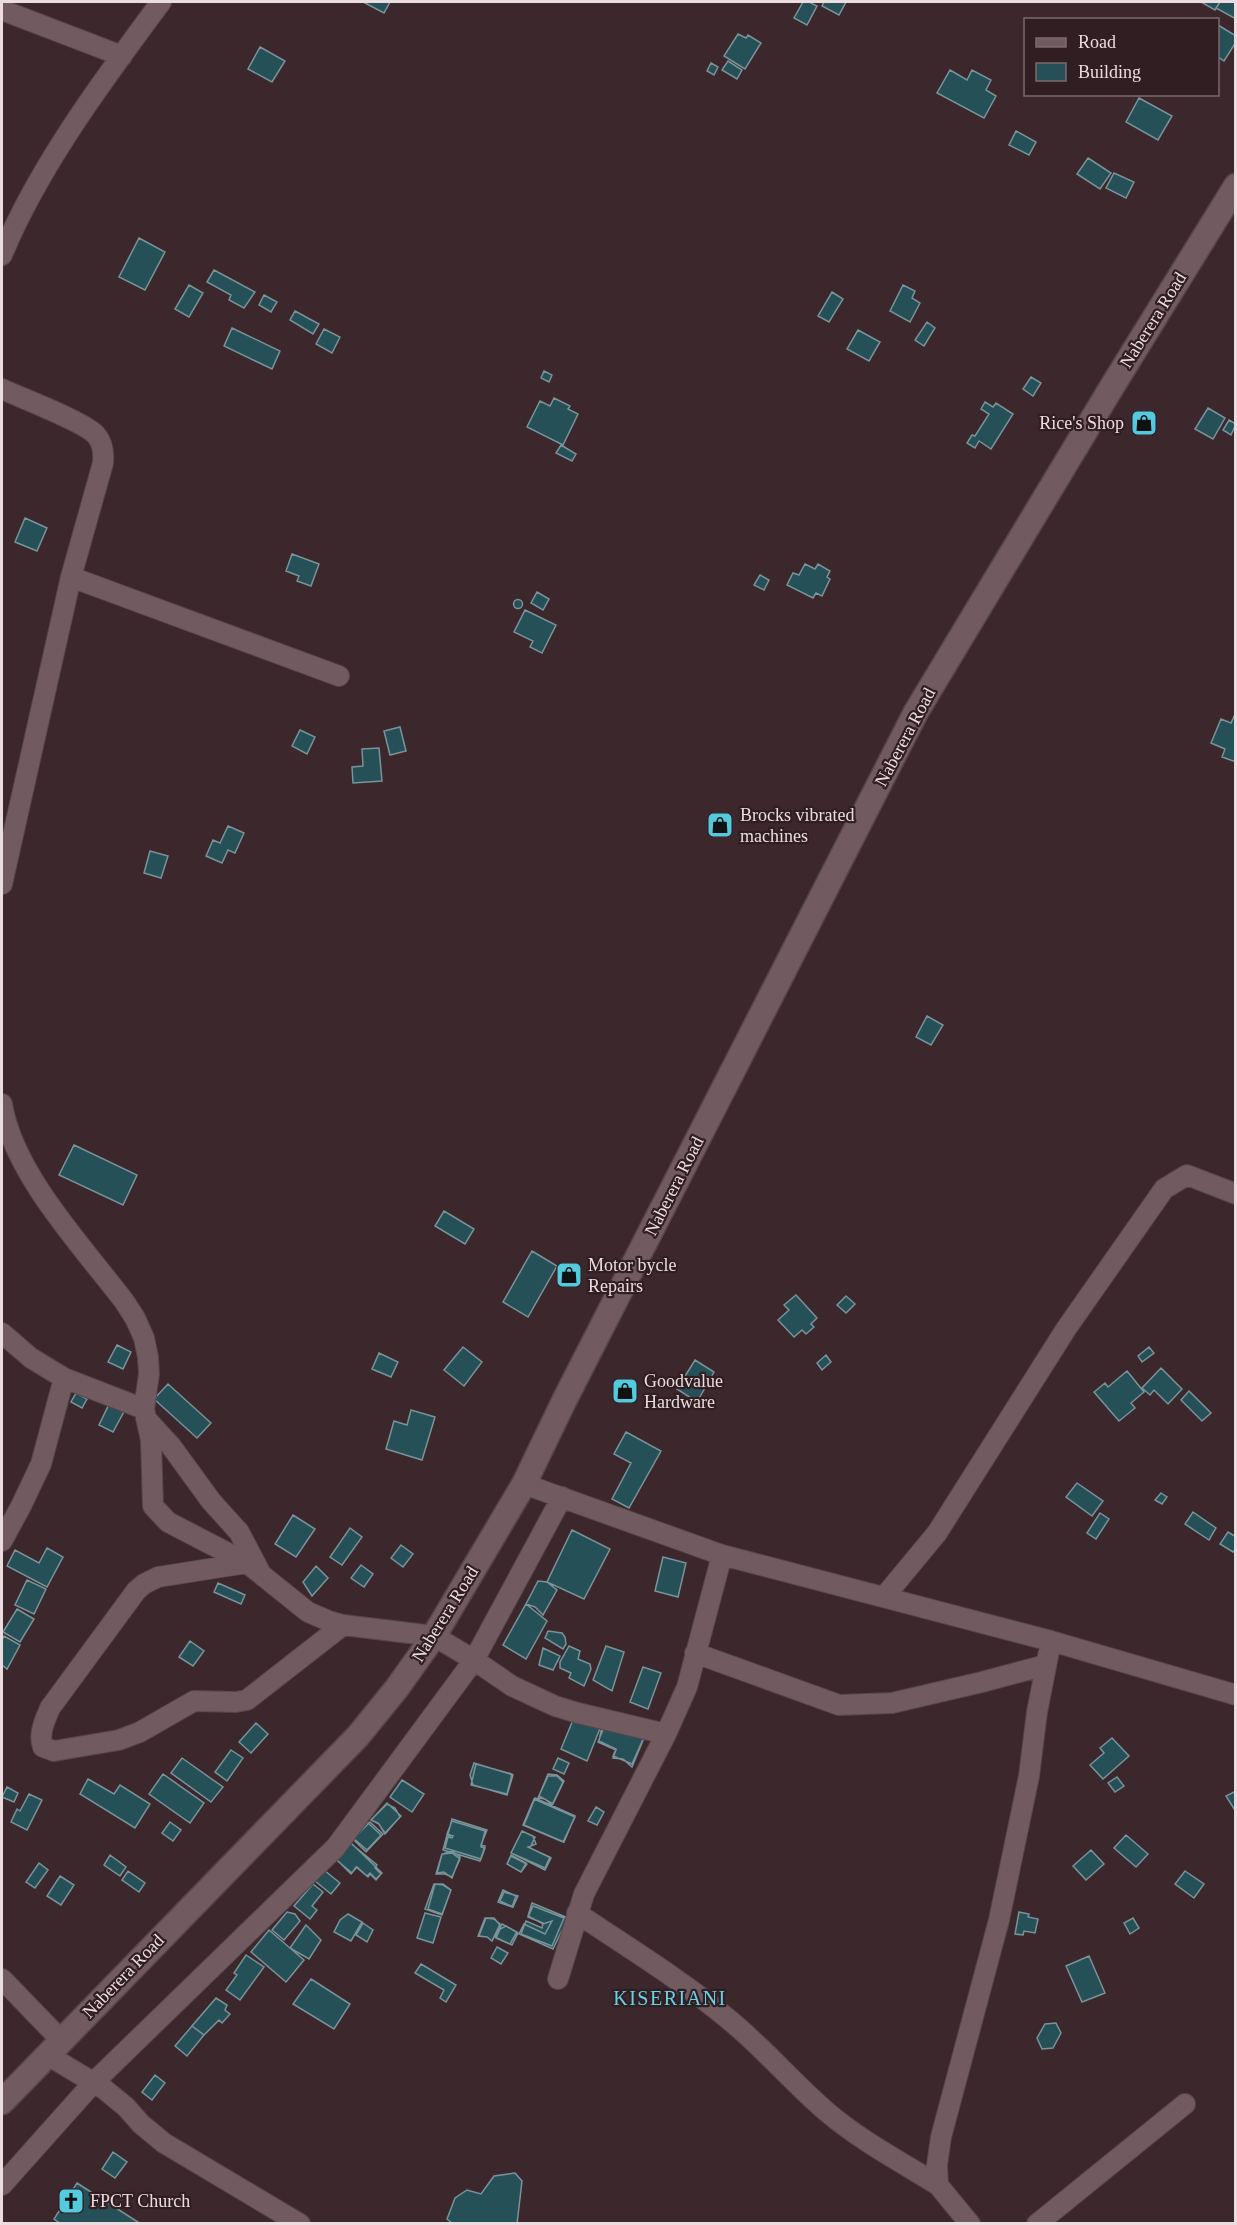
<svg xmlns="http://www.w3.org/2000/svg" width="1237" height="2225" font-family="'Times New Roman',serif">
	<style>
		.building { fill: #265058; stroke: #799398; stroke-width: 1.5 }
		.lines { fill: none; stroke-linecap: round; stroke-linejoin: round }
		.minor-casing { stroke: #55454a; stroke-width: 22 }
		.tertiary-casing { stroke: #55454a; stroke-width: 27 }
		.minor { stroke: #715b60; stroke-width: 20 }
		.tertiary { stroke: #715b60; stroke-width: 24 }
		.labels { text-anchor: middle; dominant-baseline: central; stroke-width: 4.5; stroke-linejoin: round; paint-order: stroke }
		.street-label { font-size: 18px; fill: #eadcdf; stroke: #301e23 }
		.poi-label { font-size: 18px; fill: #eadcdf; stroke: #301e23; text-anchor: start }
		.neighbourhood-label { font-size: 20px; letter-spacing: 1.5px; fill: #68d1e3; stroke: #301e23 }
	</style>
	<rect width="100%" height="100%" fill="#3b272c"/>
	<path class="building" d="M366 2H390L384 13 365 3Z
		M803 2H809L817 6 807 25 794 18Z
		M824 2H846L839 15 822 6Z
		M1201 2H1220L1215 10Z
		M1220 2H1236V19L1216 8Z
		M1218 25 1236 36V42L1224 61 1218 57Z
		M738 34 746 38 748 35 761 43 745 69 724 56Z
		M260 47 285 61 272 82 248 69Z
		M728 61 742 70 737 79 722 70Z
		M711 63 718 67 714 75 707 71Z
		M950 70 967 80 972 70 991 80 986 90 996 96 984 118 937 93Z
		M1139 98 1172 116 1158 140 1126 122Z
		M1016 131 1036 142 1029 155 1009 145Z
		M1088 158 1111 173 1100 189 1077 174Z
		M1114 173 1134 182 1126 198 1106 188Z
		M139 238 165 252 145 290 119 277Z
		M214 270 255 292 244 308 229 300 231 295 207 282Z
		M189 285 203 293 189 317 175 309Z
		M903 285 915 291 912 298 920 303 910 322 890 311Z
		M832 292 843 299 829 322 818 316Z
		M264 295 277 302 271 312 259 305Z
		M295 311 319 324 313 334 290 320Z
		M927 322 935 328 924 346 915 340Z
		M232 328 280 351 272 369 224 346Z
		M324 329 340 337 332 353 316 344Z
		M858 330 880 342 869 361 847 349Z
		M544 371 552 375 549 382 541 378Z
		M1031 377 1041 383 1033 396 1023 389Z
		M554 398 570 406 568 409 578 414 563 445 527 427 540 401 550 406Z
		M985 402 993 407 996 403 1013 414 991 449 979 441 975 448 967 443 972 435 975 436 989 414 981 409Z
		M1208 408 1225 418 1213 439 1195 429Z
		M1229 420 1236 424 1231 435 1223 430Z
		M561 445 576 454 572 461 556 453Z
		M25 518 47 528 37 551 15 542Z
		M292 554 319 564 311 586 297 581 299 576 286 571Z
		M805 564 815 569 818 564 830 571 827 577 830 579 822 596 816 593 813 598 787 585 793 573 799 575Z
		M760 575 769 580 764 590 754 585Z
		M537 592 549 599 543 610 531 603Z
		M513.5 604a4.5 4.5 0 1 1 9 0a4.5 4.5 0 1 1-9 0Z
		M525 610 556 625 542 653 530 647 533 641 514 632Z
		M1236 712V762L1222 757 1225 749 1211 743 1221 719 1231 723Z
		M400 727 406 751 390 755 384 731Z
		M300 730 315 737 307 754 292 746Z
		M379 748 382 781 353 783 352 767 363 766 362 749Z
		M228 826 244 833 235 853 228 850 222 863 206 856 213 840 220 843Z
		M150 851 168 856 161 878 144 873Z
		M927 1016 943 1025 931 1045 916 1037Z
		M74 1145 137 1175 123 1205 59 1175Z
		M444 1211 474 1229 465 1244 435 1226Z
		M532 1251 557 1266 528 1317 503 1302Z
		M796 1295 817 1318 811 1324 814 1327 806 1334 802 1330 794 1337 778 1320 789 1310 784 1305Z
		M846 1296 855 1304 846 1313 837 1305Z
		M117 1345 131 1352 123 1369 108 1362Z
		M463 1347 482 1362 464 1386 444 1370Z
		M1149 1347 1154 1353 1142 1362 1138 1356Z
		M379 1353 398 1362 391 1377 372 1369Z
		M826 1355 831 1362 822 1370 817 1363Z
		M695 1360 714 1372 697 1402 677 1389Z
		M1161 1368 1182 1389 1168 1404 1154 1390 1150 1395 1142 1388Z
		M1127 1371 1144 1392 1131 1403 1135 1408 1119 1421 1094 1392 1105 1383 1108 1387Z
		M168 1384 211 1423 197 1438 154 1399Z
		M1189 1391 1211 1413 1202 1421 1181 1400Z
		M76 1393 87 1399 82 1408 71 1402Z
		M112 1398 127 1406 113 1432 99 1425Z
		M411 1410 435 1417 422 1460 386 1449 394 1421 407 1425Z
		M626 1432 661 1451 629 1508 612 1499 631 1463 614 1454Z
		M1077 1483 1103 1501 1092 1516 1066 1497Z
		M1161 1493 1167 1497 1162 1504 1155 1500Z
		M1193 1512 1216 1528 1209 1540 1185 1524Z
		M1100 1513 1109 1519 1096 1539 1087 1533Z
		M293 1515 315 1529 296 1557 275 1544Z
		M350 1528 362 1537 342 1565 330 1557Z
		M572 1530 610 1549 584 1599 547 1582Z
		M1228 1532 1236 1537V1549L1233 1552 1220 1544Z
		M401 1545 413 1554 403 1567 391 1558Z
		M47 1548 63 1557 47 1587 7 1566 15 1550 39 1563Z
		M663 1557 686 1563 678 1597 655 1591Z
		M361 1565 373 1574 364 1587 351 1578Z
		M316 1566 328 1578 312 1596 303 1582Z
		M27 1580 46 1589 34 1614 15 1605Z
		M538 1581 547 1582 557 1590 543 1615 535 1607 526 1604Z
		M218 1583 245 1595 241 1604 214 1592Z
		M526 1604 547 1621 526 1659 503 1645Z
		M17 1609 34 1619 20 1642 3 1632Z
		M548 1631 562 1633 565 1637 566 1644 563 1649 545 1638Z
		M4 1636 20 1645 7 1669 2 1665V1640Z
		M190 1641 204 1651 193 1666 179 1657Z
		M569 1646 580 1651 578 1659 590 1664 591 1669 584 1686 569 1678 571 1673 560 1668V1662Z
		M606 1646 624 1652 612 1691 593 1680Z
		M543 1648 560 1656 553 1670 539 1665Z
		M643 1667 661 1673 648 1709 630 1702Z
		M575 1715 601 1726 587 1761 561 1749Z
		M606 1722 644 1738 632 1767 623 1759 613 1758 616 1750 598 1742Z
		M256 1723 268 1734 251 1753 239 1742Z
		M606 1723 644 1737 632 1764 613 1756 616 1749 599 1741 601 1731Z
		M1112 1738 1129 1756 1103 1779 1090 1765 1104 1753 1100 1748Z
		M231 1750 243 1758 227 1781 215 1772Z
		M182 1758 223 1787 211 1802 171 1773Z
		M558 1758 569 1763 564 1774 553 1769Z
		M474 1763 513 1775 507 1795 473 1785 470 1775Z
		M476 1764 512 1774 507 1794 471 1785Z
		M163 1774 204 1803 190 1823 149 1794Z
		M548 1774 557 1775 564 1781 553 1804 539 1796Z
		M548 1776H557L563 1782 552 1805 545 1799 538 1798Z
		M1117 1777 1124 1786 1115 1792 1108 1783Z
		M88 1779 114 1794 120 1785 150 1804 135 1828 80 1794Z
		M402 1780 424 1794 412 1812 390 1797Z
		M7 1787 18 1793 14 1802 2 1797Z
		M1236 1791V1812L1226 1796Z
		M29 1794 42 1800 27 1830 11 1822 17 1809 20 1811Z
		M535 1798 575 1816 564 1842 524 1825Z
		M534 1799 575 1817 563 1842 523 1825Z
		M387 1803 401 1816 385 1833 378 1823 371 1820Z
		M387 1804 395 1808 400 1817 385 1834 379 1824 371 1820Z
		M596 1807 604 1812 597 1825 588 1821Z
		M452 1819 487 1830 481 1845 485 1846 480 1861 443 1850 447 1835 451 1836 448 1834Z
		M452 1821 485 1831 481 1847 485 1848 481 1859 445 1848 448 1837 452 1838 453 1836 447 1834Z
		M170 1822 181 1830 173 1841 162 1833Z
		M367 1822 381 1835 367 1850 353 1838Z
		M370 1822 383 1834 366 1852 353 1839Z
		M522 1831 533 1836 536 1844 528 1847 550 1857 545 1868 511 1853Z
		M522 1831 535 1837 530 1848 551 1858 545 1870 511 1853Z
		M1126 1835 1148 1854 1136 1867 1114 1848Z
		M348 1841 377 1865 375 1868 381 1874 376 1880 370 1874 368 1877 356 1867 352 1873 334 1858Z
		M349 1841 382 1873 376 1879 370 1873 367 1876 357 1867 351 1874 334 1857Z
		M1091 1850 1104 1864 1086 1880 1073 1866Z
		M452 1851 460 1857 452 1878 444 1872 437 1873 442 1854Z
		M452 1853 460 1859 452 1877 445 1874H436L442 1854Z
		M110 1855 126 1867 120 1876 104 1865Z
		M511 1855 526 1863 521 1872 507 1864Z
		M511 1856 527 1864 521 1872 507 1864Z
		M39 1863 48 1870 35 1888 26 1882Z
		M324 1870 340 1883 331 1894 315 1881Z
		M128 1871 145 1883 139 1892 122 1880Z
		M1185 1871 1204 1884 1194 1898 1175 1884Z
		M60 1876 74 1885 61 1905 47 1896Z
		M313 1884 323 1892 312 1906 317 1910 310 1919 294 1906Z
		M434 1884H443L451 1890 442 1915 425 1909Z
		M435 1884 443 1885 451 1890 442 1914 428 1909Z
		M503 1890 516 1896 512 1907 498 1902Z
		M504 1892 518 1896 513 1907 500 1901Z
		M532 1903 568 1918 553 1949 519 1934 524 1924 545 1934 552 1921 543 1924 528 1916Z
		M533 1906 564 1918 552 1946 521 1934 526 1921 542 1928 543 1923 528 1917Z
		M287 1912 295 1914 300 1921 284 1940 272 1930Z
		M1019 1912 1029 1914 1028 1917 1038 1919 1035 1933 1024 1931 1023 1935 1015 1934Z
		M425 1913 441 1917 433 1943 417 1938Z
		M348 1914 362 1922 351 1941 334 1932 340 1920Z
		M485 1918H494L500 1925 492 1941 487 1937 478 1936Z
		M486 1918 494 1919 500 1924 492 1941 487 1937 479 1936Z
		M1133 1918 1139 1928 1130 1934 1124 1923Z
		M363 1923 373 1930 367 1942 356 1935Z
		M502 1924 517 1932 510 1944 495 1937Z
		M306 1925 321 1940 309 1959 290 1948Z
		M506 1926 518 1933 512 1945 496 1938 500 1929Z
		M269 1930 304 1960 286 1982 251 1952Z
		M497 1947 508 1953 501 1964 491 1958Z
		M246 1955 264 1967 240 2000 226 1990 237 1975 234 1973Z
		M1089 1956 1105 1993 1082 2002 1066 1966Z
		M421 1964 456 1985 446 2002 440 1998 444 1990 415 1973Z
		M311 1979 350 2004 334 2029 293 2004Z
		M216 1998 227 2005 225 2010 230 2014 222 2023 219 2020 204 2035 192 2026Z
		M1056 2023 1061 2033 1053 2048 1042 2049 1037 2038 1045 2024Z
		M192 2026 204 2035 187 2056 175 2046Z
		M155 2075 165 2083 152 2100 142 2092Z
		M113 2152 127 2162 115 2178 102 2169Z
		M515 2173 522 2181 517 2224H453L447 2219 455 2198 467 2190 481 2194 494 2176Z
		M77 2183 141 2224H61L54 2219Z"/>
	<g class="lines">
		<g class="minor-casing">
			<path id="minor" d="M2 10 122 56
				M2 255C38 167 104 79 161 2
				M2 389C21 398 85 422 96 435 103 443 104 452 103 463L71 577 2 884
				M71 577 339 676
				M2 1104C13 1173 82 1246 124 1301L135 1318 144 1338 148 1357 149 1374 144 1409 151 1440 153 1506 168 1522 247 1563 308 1612 329 1621 343 1625 434 1636 474 1660 512 1686 555 1706 578 1713 666 1734
				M2 1333 31 1358 64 1378 144 1409
				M148 1421 171 1446 211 1501 239 1532 259 1570
				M524 1484 722 1555 1051 1641 1236 1695
				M2 1541 21 1506 41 1464 64 1378
				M247 1563 158 1577 144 1584 136 1591 50 1708C45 1720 38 1734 43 1747L54 1751 119 1740 140 1732 194 1701 236 1702 247 1700 343 1625
				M884 1597 937 1533 1066 1329 1164 1189 1187 1175 1236 1194
				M695 1653 839 1705 892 1703 982 1682 1046 1665
				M577 1913C627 1947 680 1979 727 2018 763 2047 792 2082 827 2112 861 2141 901 2162 938 2185
				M2 1979 60 2039
				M558 1979 584 1894 666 1734 687 1687 722 1555
				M46 2054 104 2089 126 2107 141 2124 164 2143 300 2224
				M2 2185 93 2083 336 1847 474 1660 562 1497
				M970 2224 938 2185 937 2165 941 2137 999 1920 1029 1776 1037 1712 1051 1641
				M1037 2224 1185 2104"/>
		</g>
		<g class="tertiary-casing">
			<path id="tertiary" d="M2 2102 358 1736 397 1688 434 1636 524 1484 565 1399 916 712 1113 385 1236 186"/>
		</g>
		<use href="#minor" class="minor"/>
		<use href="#tertiary" class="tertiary"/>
	</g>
	<defs>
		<g id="shop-square" transform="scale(1.35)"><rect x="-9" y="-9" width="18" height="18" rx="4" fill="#54cade" stroke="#301e23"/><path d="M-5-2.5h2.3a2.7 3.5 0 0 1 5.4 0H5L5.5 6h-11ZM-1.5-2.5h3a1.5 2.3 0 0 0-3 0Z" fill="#111"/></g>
		<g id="church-square" transform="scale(1.35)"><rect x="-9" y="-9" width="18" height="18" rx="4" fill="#54cade" stroke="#301e23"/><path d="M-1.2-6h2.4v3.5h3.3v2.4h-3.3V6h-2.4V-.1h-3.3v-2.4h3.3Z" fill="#111"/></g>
	</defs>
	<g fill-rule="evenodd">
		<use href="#shop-square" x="1144" y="423"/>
		<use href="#shop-square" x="720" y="825"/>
		<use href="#shop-square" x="569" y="1275"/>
		<use href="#shop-square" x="625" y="1391"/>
		<use href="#church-square" x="71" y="2201"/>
	</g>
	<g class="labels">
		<g class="street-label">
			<text transform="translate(1153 320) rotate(-58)">Naberera Road</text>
			<text transform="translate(905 737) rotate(-62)">Naberera Road</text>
			<text transform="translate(674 1186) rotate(-63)">Naberera Road</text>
			<text transform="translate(445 1614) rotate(-58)">Naberera Road</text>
			<text transform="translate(123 1976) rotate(-46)">Naberera Road</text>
		</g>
		<g class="poi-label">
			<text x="1124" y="423" text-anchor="end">Rice's Shop</text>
			<text x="740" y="815">Brocks vibrated<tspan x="740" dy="21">machines</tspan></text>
			<text x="588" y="1265">Motor bycle<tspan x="588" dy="21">Repairs</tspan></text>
			<text x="644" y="1381">Goodvalue<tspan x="644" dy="21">Hardware</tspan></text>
			<text x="90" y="2201">FPCT Church</text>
		</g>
		<g class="neighbourhood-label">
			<text x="670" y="1998">KISERIANI</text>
		</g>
	</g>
	<rect width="1237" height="2225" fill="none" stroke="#eadcdf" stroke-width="6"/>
	<rect x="1024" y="18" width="195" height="78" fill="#301e23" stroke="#7a6a6e" stroke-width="1.5"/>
	<rect x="1036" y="38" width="30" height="9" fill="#715b60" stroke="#7a6a6e" stroke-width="1.5"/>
	<text x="1078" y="48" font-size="18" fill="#eadcdf">Road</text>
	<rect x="1036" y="63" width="30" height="18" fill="#265058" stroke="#7a6a6e" stroke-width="1.5"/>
	<text x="1078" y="78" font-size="18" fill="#eadcdf">Building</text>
</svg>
